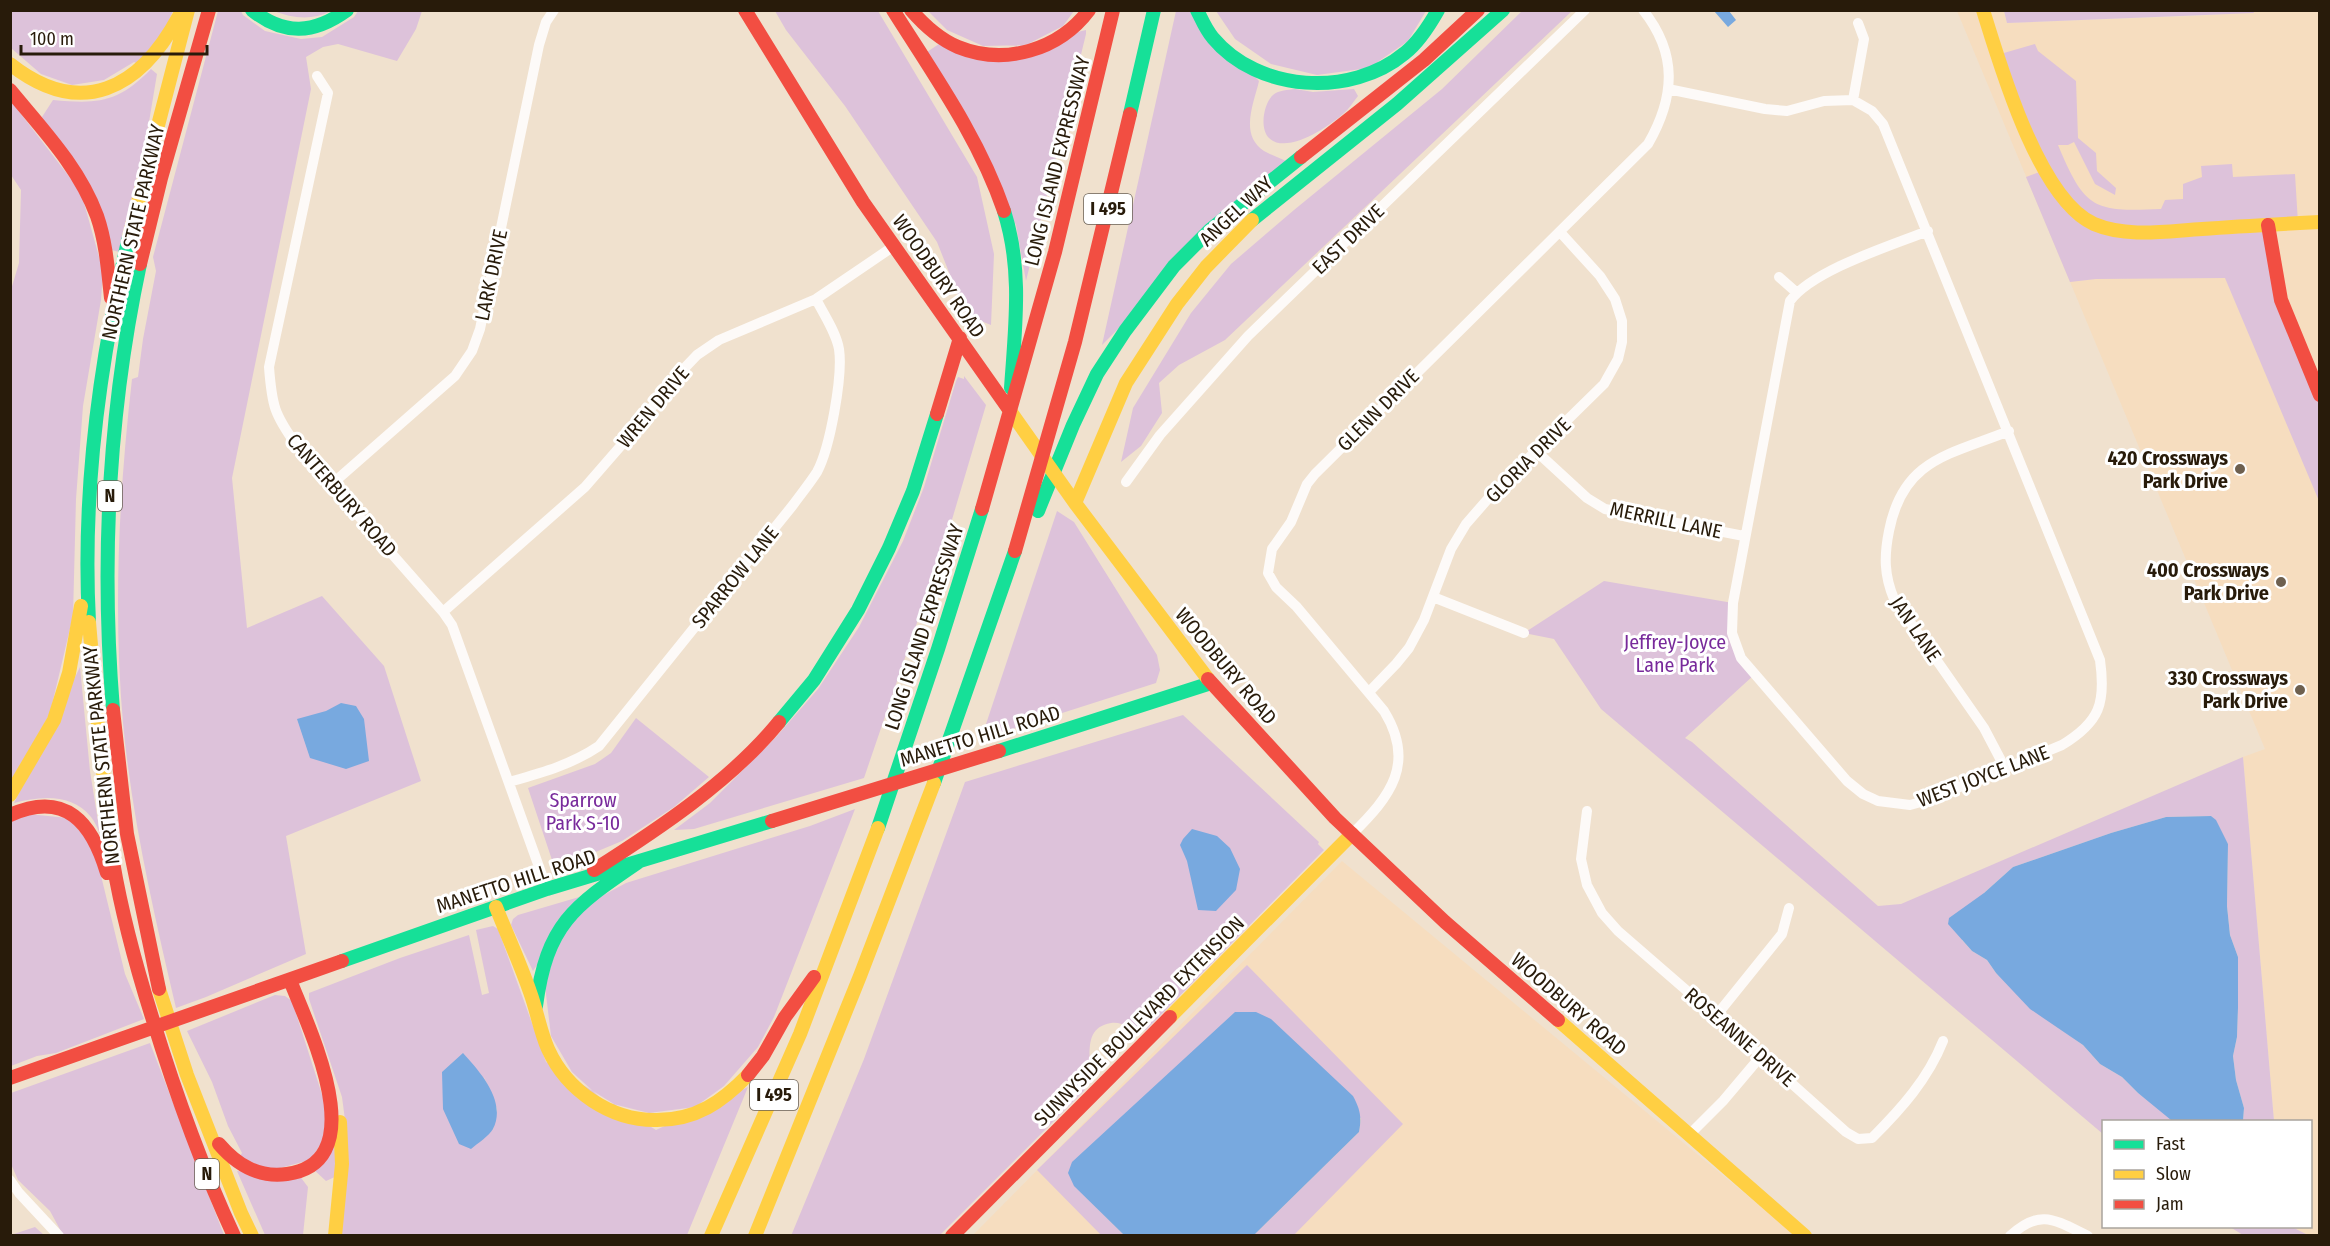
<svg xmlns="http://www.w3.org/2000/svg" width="2330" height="1246" font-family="'Fira Sans Condensed',sans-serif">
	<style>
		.built { fill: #f6ddbf }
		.green { fill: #ddc2da; fill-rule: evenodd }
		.water { fill: #78a9df }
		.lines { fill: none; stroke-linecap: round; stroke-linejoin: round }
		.street { stroke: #fdfaf8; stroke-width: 10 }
		.fast { stroke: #16e098; stroke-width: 14 }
		.slow { stroke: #ffcf43; stroke-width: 14 }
		.jam { stroke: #f24e42; stroke-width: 14 }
		.poi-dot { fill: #6e604f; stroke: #fff; stroke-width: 2 }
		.labels { text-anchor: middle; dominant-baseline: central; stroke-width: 6; stroke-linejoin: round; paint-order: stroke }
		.shield { fill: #fff; stroke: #685f54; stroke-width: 1.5 }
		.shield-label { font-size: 18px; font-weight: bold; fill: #281b0a }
		.street-label { font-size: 20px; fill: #281b0a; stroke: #fff }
		.poi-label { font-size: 20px; font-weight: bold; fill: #281b0a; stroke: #fff; text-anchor: end }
		.park-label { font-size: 20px; fill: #782a9b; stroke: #fff }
	</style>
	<rect width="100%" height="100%" fill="#f0e1ce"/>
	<path class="built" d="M2253 10 2319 11V1235H2308L2292 1227 2310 1226V1122L2274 1121 2243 757 2265 749 1957 11H2004L2007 23 2195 16 2254 12Z
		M1342 861 1795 1235 972 1236Z"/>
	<path class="green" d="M10 11H173L166 27 138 64 134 62 104 80 72 85 41 74 11 48Z
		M218 11H241L243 15 265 31 301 39 322 37 354 17 358 11H422L416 29 397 61 338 44 323 47 306 57 311 89 232 478 247 628 322 596 384 666 421 781 286 836 306 954 206 997 176 1008C154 914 132 819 123 723 113 609 119 492 132 379L138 377 143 339 156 271 153 257Z
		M273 11H331C311 21 293 18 273 11Z
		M775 11H878L977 177 994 254 991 325 966 315 937 242 845 106 786 30Z
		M928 11H1074L1063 26 1026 45 983 46 947 30Z
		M1176 11H1193L1259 81C1254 103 1239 135 1264 151 1271 155 1279 158 1286 161L1102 345Z
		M1216 11H1426L1408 41 1369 68 1317 75 1271 64 1235 39Z
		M1522 11H1572L1225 340 1179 365 1159 383 1162 413 1141 446 1121 462 1133 408 1191 313 1231 264 1294 210 1442 89Z
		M2253 11 2254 13 2007 23 2004 11Z
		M1086 30V34L1026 281 1016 225 927 52 939 44 969 58Z
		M2035 44 2038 51 2076 81 2078 138 2096 153 2097 171 2116 188 2115 195 2095 184 2074 142 2068 145H2058C2085 209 2093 212 2161 209L2165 200 2183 199V184L2202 177 2201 166 2232 164 2233 177 2295 174 2298 223 2268 225 2277 286 2319 395V501L2225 278 2096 279 2070 282 2026 177 2045 170 1997 55Z
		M151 69 157 74 147 134 119 252 112 250 42 117 53 100C98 104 118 103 151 69Z
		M1295 89 1313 92 1354 89 1358 96C1353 102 1349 109 1343 114 1328 127 1287 155 1269 138 1259 128 1264 103 1273 95 1279 90 1288 90 1295 89Z
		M11 101 81 192 103 271 101 300 83 406 76 499 73 616 50 713 11 784 10 293 19 263 21 190 11 175Z
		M964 376 986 405 951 523 864 778 694 829 674 830 710 803 776 737 818 689 859 627 903 541 924 487 956 381 958 377 964 379Z
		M1057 511 1074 522 1157 655 1160 670 1156 683 981 739Z
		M1604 581 1733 603 1732 633 1754 675 1685 738 1692 742 1878 906 1901 904 2243 757 2274 1121H2243L2244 1108 2236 1080 2233 1056 2237 1037 2238 1008V957L2230 935 2227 906 2228 844 2211 816 2166 817 2111 833 2013 867 1984 893 1962 940 1972 951 1987 960 1996 973 2039 1014 2083 1045 2100 1064 2122 1077 2138 1093 2175 1121 2104 1122 2103 1134 1601 709 1554 639 1524 633Z
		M80 667 90 771 100 834C98 829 95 822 91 817 72 793 40 796 14 803Z
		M1183 715 1319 842 1318 844 1324 850 1146 1030C1132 1033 1125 1021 1111 1023 1075 1029 1099 1071 1084 1091L940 1235 791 1236 864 1059 965 782Z
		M636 718 709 777 674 807 622 841 555 869 528 788 595 764 611 753Z
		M855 809 774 1017 758 1047 724 1086 695 1107 649 1113 605 1102 572 1072 551 1036 545 986 558 942 585 905 626 883 810 826Z
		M28 814 68 818 94 847 125 974 144 1019 56 1053 37 1056 11 1066V822Z
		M586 895 533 971 511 925 513 919 518 915Z
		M493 926 498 929 546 1062 656 1130 748 1087 687 1235H341L347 1135 342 1097 309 999V993L400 958 469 935 482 995 489 993 476 930ZM484 1077 497 1109 493 1130Z
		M1247 965 1403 1124 1294 1235H1254L1359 1132 1361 1118 1074 1185 1124 1235H1101L1037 1170Z
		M275 995 285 996 292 1001 327 1110 325 1138 310 1160 269 1171 240 1156 242 1153 228 1126 212 1082 187 1031Z
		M150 1043 224 1235H63L50 1211 18 1180 11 1164V1093Z
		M334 1143 337 1176 326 1181 312 1168Z
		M237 1171 299 1175 308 1187 303 1235H265Z
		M35 1227 44 1235H11Z
		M2230 1227H2292L2308 1235H2243Z"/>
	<path class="water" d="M1714 11H1729L1736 20 1728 27Z
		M341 703 356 706 364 719 369 761 346 769 310 758 297 719 326 711Z
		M2211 816 2216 820 2228 844 2227 906 2230 935 2238 957V1008L2237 1037 2233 1056 2236 1080 2244 1108 2243 1121 2171 1120 2138 1093 2122 1077 2100 1064 2083 1045 2030 1009 1996 973 1987 960 1972 951 1948 924 1949 918 1984 893 2013 867 2111 833 2166 817Z
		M1192 829 1217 836 1230 848 1240 869 1236 890 1216 911 1198 910 1187 861 1180 845 1183 839Z
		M1235 1012H1256L1271 1019 1353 1096C1360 1109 1362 1117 1359 1132L1254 1235H1124L1074 1186 1068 1173 1072 1162Z
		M463 1053C480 1072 507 1101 493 1129 489 1136 478 1143 471 1149L459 1144 443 1109 442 1072Z"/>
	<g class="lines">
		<path class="street" d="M317 76 328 93 269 367C272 406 274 414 297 446L443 612 452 625 547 889
			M1668 89 1765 109 1787 111 1824 101 1853 100 1872 111 1883 124 2100 660C2106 703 2100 722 2062 745L1928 800 1910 805 1878 801 1863 794 1847 781 1741 658 1732 633 1733 603 1790 301C1813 270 1890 246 1928 231
			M1853 100 1864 39 1858 23
			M1779 277 1796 292
			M1537 452 1587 498 1605 509 1744 536
			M1126 482 1160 435 1248 336 1585 10
			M332 484 455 376 472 351 480 329 539 45 546 22 554 10
			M1433 597 1524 633
			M443 612 585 487 625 441 676 377 697 355 719 340 816 299 894 246
			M1369 692 1396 664 1409 648 1424 620 1451 549 1466 524 1493 493 1604 384 1618 359 1622 342V321L1615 299 1600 276 1560 232
			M2005 768 1984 728 1894 599C1884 575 1884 556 1889 531 1903 459 1949 455 2009 431
			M509 782C541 773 571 765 599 746L793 505C801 494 810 483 817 472 830 448 843 376 839 349 836 332 824 315 816 299
			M1587 811 1581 859 1587 885 1602 913 1618 931 1716 1016 1846 1132 1858 1139 1872 1138C1901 1109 1928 1079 1943 1041
			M1352 834C1391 796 1416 763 1384 711L1296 606 1276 587 1268 573 1272 549 1291 522 1307 484 1315 474 1648 144C1675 97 1678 54 1643 10
			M1716 1016 1782 934 1789 908
			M1690 1134 1723 1101 1761 1056
			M10 1180 19 1193 59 1236
			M2010 1236C2040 1208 2055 1220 2088 1236"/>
		<path class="fast" d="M252 10C284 36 314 34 347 10
			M1197 10C1202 20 1206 30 1213 38 1258 92 1351 98 1405 53 1419 42 1429 26 1438 10
			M1130 114 1154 10
			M1004 211C1023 270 1015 328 1011 388
			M1252 220 1397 104 1503 10
			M1038 511 1073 425 1097 374 1125 331 1174 266 1210 230 1301 157
			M89 622C82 493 99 363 129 237
			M113 710C101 562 109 409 140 264
			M779 722 814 680 858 610 889 548 913 491 937 414
			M999 751 1211 683
			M934 783 1015 551
			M878 828 938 649 982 509
			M342 961 547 889 772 821
			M536 1006C547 923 574 906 640 861"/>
		<path class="slow" d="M1983 10C2000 65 2039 200 2094 224 2127 238 2167 231 2202 229 2241 226 2281 224 2320 222
			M10 64C81 120 140 89 179 16
			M129 237 188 10
			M1008 408 1075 503 1208 679
			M1075 503 1126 383 1177 304 1206 267 1252 220
			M89 622 98 726 113 862
			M10 795 54 720 69 673 81 606
			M496 907C507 935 520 963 530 992 537 1011 540 1031 548 1049 567 1091 611 1121 657 1120 696 1120 722 1102 748 1075
			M159 989 187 1075 241 1213 252 1236
			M1170 1017 1352 834
			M1558 1020 1805 1236
			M335 1236 342 1164 340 1122
			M711 1236 800 1034 878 828
			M755 1236 860 976 934 783"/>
		<path class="jam" d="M745 10 863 202 1008 408
			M893 10C934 75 979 138 1004 211
			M911 10C924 25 939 39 958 47 1005 66 1059 50 1089 10
			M10 90C42 129 79 167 97 216 106 242 108 270 111 298
			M1301 157 1424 60 1478 10
			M2268 225 2281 300 2320 395
			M140 264 161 178 209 10
			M937 414 960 338
			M982 509 1055 252 1113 10
			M1015 551 1075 342 1130 114
			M1208 679 1335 818 1445 922 1558 1020
			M113 710 127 834 159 989
			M10 815C66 790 92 823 107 873
			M772 821 999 751
			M113 862C122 915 136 966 152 1017 175 1092 201 1165 234 1236
			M594 870C657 830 731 781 779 722
			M748 1075 763 1056 785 1017 814 977
			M10 1078 342 961
			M219 1144C237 1165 258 1178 287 1174 376 1162 307 1025 290 980
			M952 1236 1170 1017"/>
	</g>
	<g class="poi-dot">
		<circle cx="2240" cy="469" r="6"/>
		<circle cx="2281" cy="582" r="6"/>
		<circle cx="2300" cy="690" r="6"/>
	</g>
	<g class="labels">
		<g class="shield">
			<rect x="1084" y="194" width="48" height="30" rx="4.5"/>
			<rect x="98" y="481" width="24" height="30" rx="4.5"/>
			<rect x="750" y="1080" width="48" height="30" rx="4.5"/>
			<rect x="195" y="1159" width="24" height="30" rx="4.5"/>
		</g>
		<g class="shield-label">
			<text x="1108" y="209">I 495</text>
			<text x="110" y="496">N</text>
			<text x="774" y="1095">I 495</text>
			<text x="207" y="1174">N</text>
		</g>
		<g class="street-label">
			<text transform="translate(1057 161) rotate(-76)">LONG ISLAND EXPRESSWAY</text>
			<text transform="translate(1236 211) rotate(-43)">ANGEL WAY</text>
			<text transform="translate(133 232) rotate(-77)">NORTHERN STATE PARKWAY</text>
			<text transform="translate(1348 239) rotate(-44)">EAST DRIVE</text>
			<text transform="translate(491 275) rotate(-78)">LARK DRIVE</text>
			<text transform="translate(939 276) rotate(55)">WOODBURY ROAD</text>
			<text transform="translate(653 407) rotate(-50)">WREN DRIVE</text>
			<text transform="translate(1378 410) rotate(-45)">GLENN DRIVE</text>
			<text transform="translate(1528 460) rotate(-45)">GLORIA DRIVE</text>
			<text transform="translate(342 495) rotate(49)">CANTERBURY ROAD</text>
			<text transform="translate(1666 520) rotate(12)">MERRILL LANE</text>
			<text transform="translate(735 577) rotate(-51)">SPARROW LANE</text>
			<text transform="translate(924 627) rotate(-72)">LONG ISLAND EXPRESSWAY</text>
			<text transform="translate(1916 629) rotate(56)">JAN LANE</text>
			<text transform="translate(1226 666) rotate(50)">WOODBURY ROAD</text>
			<text transform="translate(980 736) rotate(-17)">MANETTO HILL ROAD</text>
			<text transform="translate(101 755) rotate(-96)">NORTHERN STATE PARKWAY</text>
			<text transform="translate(1983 776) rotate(-21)">WEST JOYCE LANE</text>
			<text transform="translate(516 881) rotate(-18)">MANETTO HILL ROAD</text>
			<text transform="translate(1569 1004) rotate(41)">WOODBURY ROAD</text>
			<text transform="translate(1139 1021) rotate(-45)">SUNNYSIDE BOULEVARD EXTENSION</text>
			<text transform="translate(1740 1037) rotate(41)">ROSEANNE DRIVE</text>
		</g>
		<g class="poi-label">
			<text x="2228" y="458">420 Crossways<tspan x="2228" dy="23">Park Drive</tspan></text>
			<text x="2269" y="570">400 Crossways<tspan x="2269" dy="23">Park Drive</tspan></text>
			<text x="2288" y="678">330 Crossways<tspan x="2288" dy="23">Park Drive</tspan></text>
		</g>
		<g class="park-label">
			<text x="1675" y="642">Jeffrey-Joyce<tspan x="1675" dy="23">Lane Park</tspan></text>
			<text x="583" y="800">Sparrow<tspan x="583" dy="23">Park S-10</tspan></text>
		</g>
	</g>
	<rect width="2330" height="1246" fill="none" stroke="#281b0a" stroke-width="24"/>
	<rect x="2102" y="1120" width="210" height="108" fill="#ffffff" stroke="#a9a49d" stroke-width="1.5"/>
	<rect x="2114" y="1140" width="30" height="9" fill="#16e098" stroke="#a9a49d" stroke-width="1.5"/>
	<text x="2156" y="1150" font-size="18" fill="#281b0a">Fast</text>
	<rect x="2114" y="1170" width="30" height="9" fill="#ffcf43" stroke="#a9a49d" stroke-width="1.5"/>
	<text x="2156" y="1180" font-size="18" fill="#281b0a">Slow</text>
	<rect x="2114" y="1200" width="30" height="9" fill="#f24e42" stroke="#a9a49d" stroke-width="1.5"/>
	<text x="2156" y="1210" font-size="18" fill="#281b0a">Jam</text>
	<path d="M21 45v9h186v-9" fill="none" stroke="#281b0a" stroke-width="3"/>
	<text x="30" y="45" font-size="18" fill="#281b0a" stroke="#ffffff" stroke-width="4.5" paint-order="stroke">100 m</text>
</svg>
